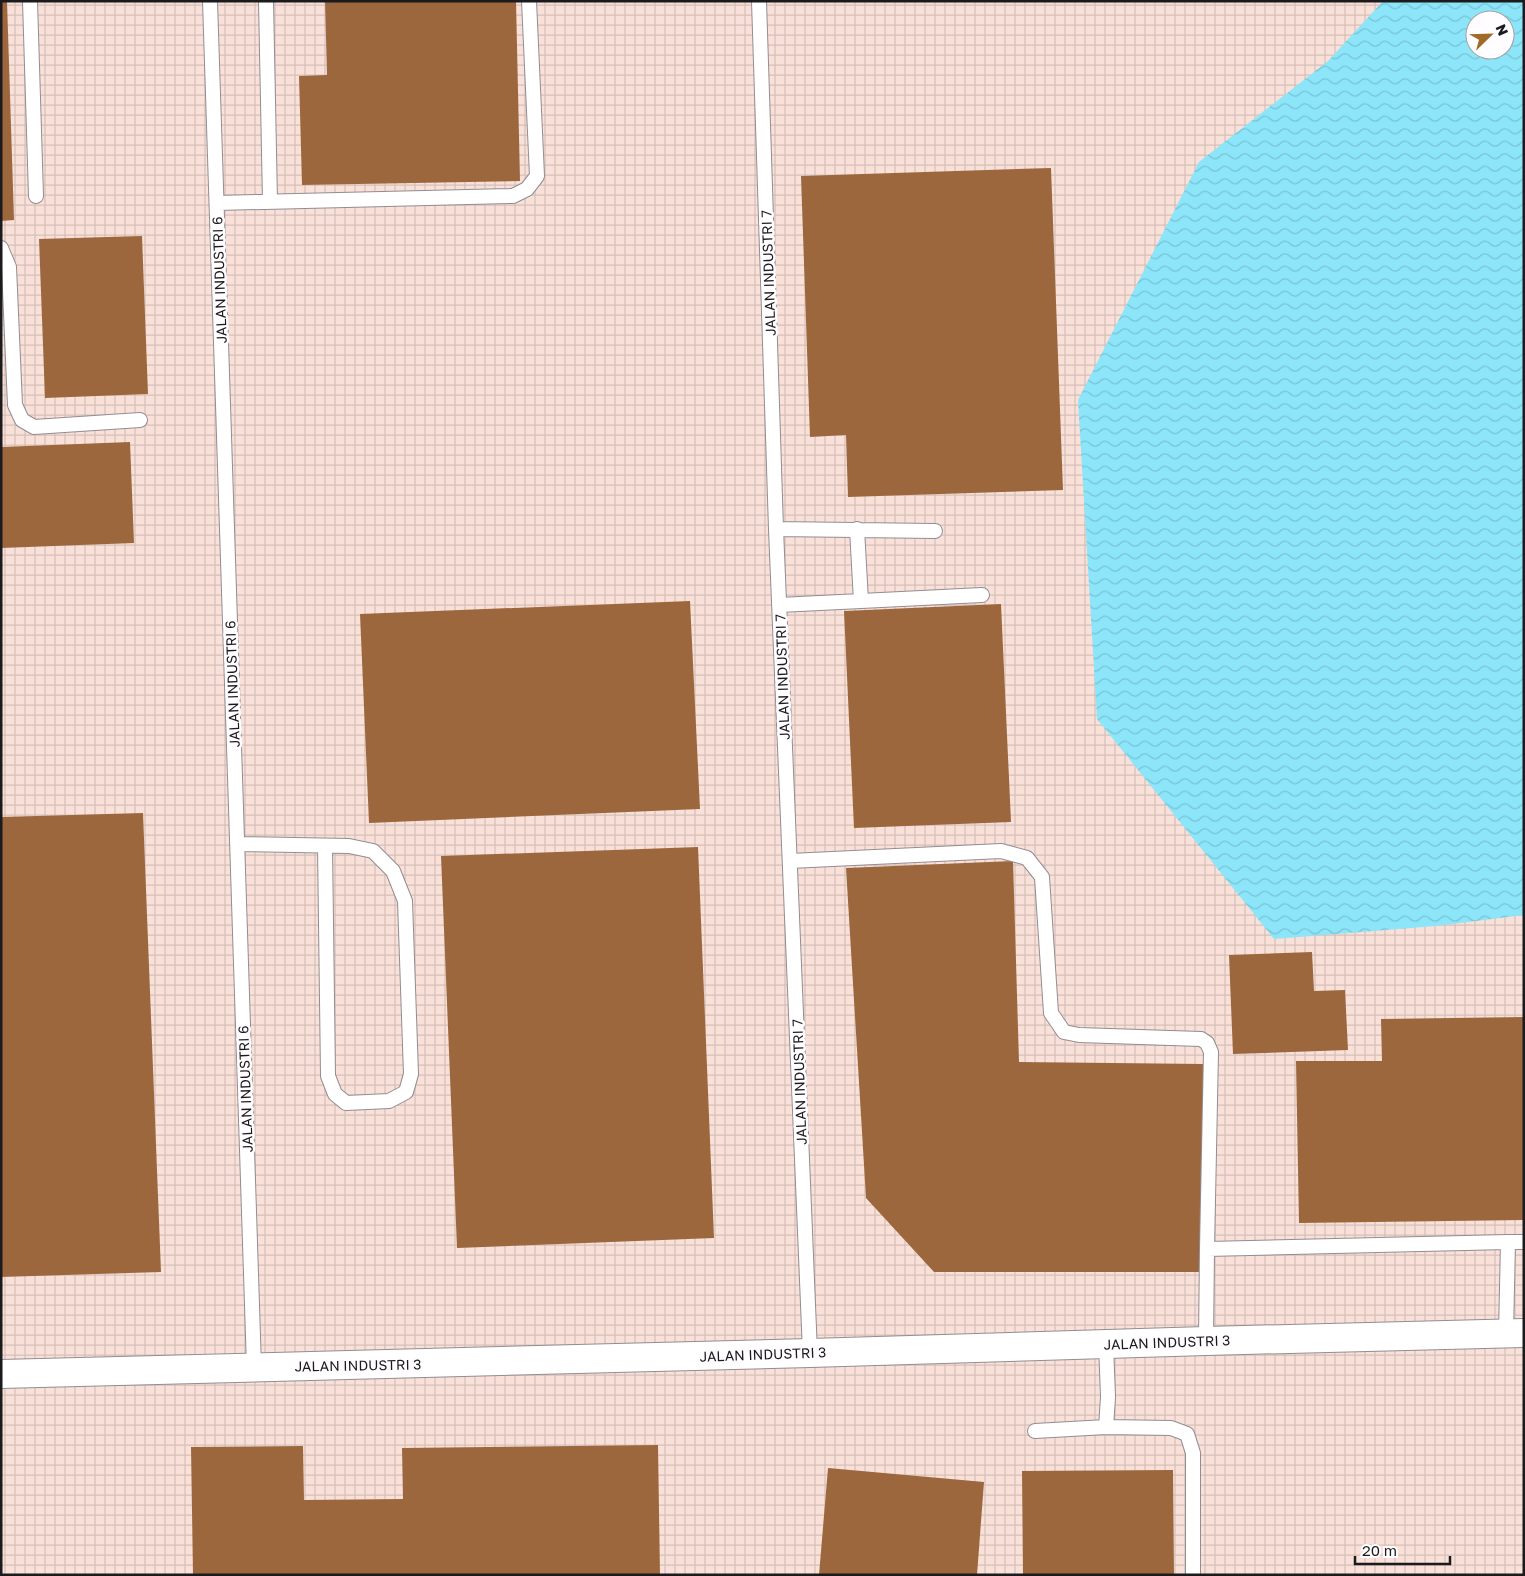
<svg xmlns="http://www.w3.org/2000/svg" width="1525" height="1576" font-family="'Golos Text',sans-serif">
	<style>
		.industrial { fill: url(#industrial-grid); fill-rule: evenodd }
		.water { fill: url(#water-waves); fill-rule: evenodd }
		.building { fill: #9d673e }
		.lines { fill: none; stroke-linecap: round; stroke-linejoin: round }
		.lane-casing { stroke: #928d93; stroke-width: 16 }
		.street-casing { stroke: #928d93; stroke-width: 30 }
		.lane { stroke: #fff; stroke-width: 14 }
		.street { stroke: #fff; stroke-width: 28 }
		.labels { text-anchor: middle; dominant-baseline: central; stroke-width: 5; stroke-linejoin: round; paint-order: stroke }
		.street-label { font-size: 14px; fill: #1b1a1c; stroke: #fffdff }
	</style>
	<defs>
		<pattern id="industrial-grid" width="8" height="8" patternUnits="userSpaceOnUse" patternTransform="scale(1.25)"><rect width="8" height="8" fill="#f9e0d8"/><path d="M0 4h8M4 0v8" fill="none" stroke="#d5c0b9"/></pattern>
		<pattern id="water-waves" width="16" height="10" patternUnits="userSpaceOnUse" patternTransform="scale(1.25)"><rect width="16" height="10" fill="#8ce5f9"/><path d="M0 5q4-4 8 0t8 0" fill="none" stroke="#78c4d5"/></pattern>
	</defs>
	<rect width="100%" height="100%" fill="#f3eef4"/>
	<path class="industrial" d="M1 1H1524V1575H1ZM1475 20H1505V50H1475Z"/>
	<path class="water" d="M1383 1H1524V915L1436 926 1274 939 1097 719 1078 400 1199 162 1328 61ZM1475 20H1505V50H1475Z"/>
	<path class="building" d="M1 1H7L14 220 1 221Z
		M325 1H516L520 181 302 185 299 76 327 75Z
		M1051 168 1063 490 848 497 846 435 810 437 801 176Z
		M142 236 148 394 45 398 39 239Z
		M130 442 134 543 1 548V447Z
		M690 601 700 809 369 823 360 614Z
		M1001 604 1011 822 854 828 844 611Z
		M143 813 161 1272 1 1277V817Z
		M698 847 714 1238 457 1248 441 856Z
		M1013 861 1019 1062 1204 1064 1203 1272H934L866 1198 846 868Z
		M1312 952 1314 991 1345 990 1348 1050 1233 1054 1229 955Z
		M1524 1017V1220L1299 1223 1296 1061H1382L1381 1019Z
		M658 1445 660 1575H193L191 1447 303 1446 304 1500 403 1499 402 1448Z
		M828 1468 984 1482 977 1575H819Z
		M1173 1470 1174 1575H1023L1022 1471Z"/>
	<g class="lines">
		<g class="lane-casing">
			<path id="lane" d="M30 1 36 196
				M210 1 254 1367
				M266 1 270 202
				M759 1 776 529 810 1353
				M217 203 513 196 527 189 537 176 529 1
				M1 248 9 267 15 405 22 420 34 427 140 420
				M776 529 935 531
				M861 601 982 595
				M779 605 861 601 857 529
				M238 844 349 846 373 851 393 871 405 901 411 1074 406 1092 389 1101 346 1103 335 1094 328 1076 325 846
				M790 861 1001 851 1027 858 1042 877 1051 1013 1064 1032 1079 1035 1201 1039 1207 1043 1211 1052 1207 1249 1508 1242 1506 1334
				M1508 1242H1524
				M1206 1341 1207 1249
				M1106 1344 1108 1397 1106 1427 1171 1428 1187 1434 1193 1453V1575
				M1035 1431 1106 1427"/>
		</g>
		<g class="street-casing">
			<path id="street" d="M1 1374 810 1353 1206 1341 1524 1333"/>
		</g>
		<use href="#lane" class="lane"/>
		<use href="#street" class="street"/>
	</g>
	<g class="labels">
		<g class="street-label">
			<text transform="translate(768 273) rotate(-92)">JALAN INDUSTRI 7</text>
			<text transform="translate(219 280) rotate(-92)">JALAN INDUSTRI 6</text>
			<text transform="translate(782 677) rotate(-92)">JALAN INDUSTRI 7</text>
			<text transform="translate(232 684) rotate(-92)">JALAN INDUSTRI 6</text>
			<text transform="translate(799 1082) rotate(-92)">JALAN INDUSTRI 7</text>
			<text transform="translate(245 1089) rotate(-92)">JALAN INDUSTRI 6</text>
			<text transform="translate(1167 1342) rotate(-2)">JALAN INDUSTRI 3</text>
			<text transform="translate(763 1354) rotate(-2)">JALAN INDUSTRI 3</text>
			<text transform="translate(358 1365) rotate(-1)">JALAN INDUSTRI 3</text>
		</g>
	</g>
	<rect width="1525" height="1576" fill="none" stroke="#1b1a1c" stroke-width="5"/>
	<g transform="translate(1490 35) rotate(67)"><circle r="24" fill="#fffdff" stroke="#a4a2a4"/>
	<path d="M0-4L9 19L0 12L-9 19Z" fill="#a26a26"/>
	<text y="-8" font-size="14" font-weight="bold" text-anchor="middle" fill="#1b1a1c">N</text>
	</g>
	<path d="M1355 1556v8h95v-8" fill="none" stroke="#1b1a1c" stroke-width="2.5"/>
	<text x="1362" y="1556" font-size="15" fill="#1b1a1c" stroke="#fffdff" stroke-width="4" paint-order="stroke">20 m</text>
</svg>
